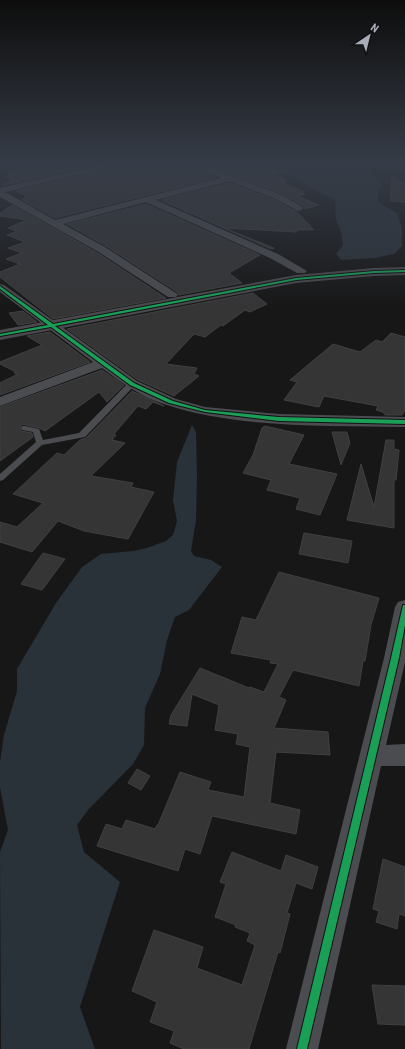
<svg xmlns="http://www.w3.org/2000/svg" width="405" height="1049" font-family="'Roboto Condensed',sans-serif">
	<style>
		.water { fill: #2a3239 }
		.building { fill: #353536; stroke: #3f4043 }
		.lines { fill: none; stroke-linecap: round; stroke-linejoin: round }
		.lane { fill: #4b4c50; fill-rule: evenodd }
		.street { fill: #4b4c50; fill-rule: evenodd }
		.secondary { fill: #4a4a4e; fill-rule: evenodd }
		.cycleway-casing { stroke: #111113; stroke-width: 2 }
		.cycleway { fill: #1a9f57; fill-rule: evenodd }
	</style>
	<rect width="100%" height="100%" fill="#171717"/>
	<path class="water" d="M270 162H366L371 174 382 183 378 192V202L397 213 402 228V246L394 254 375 258 341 260 336 254 343 245 341 232 336 219 335 200 285 173Z
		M192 425 196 432 197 476 196 520 191 551 194 556 211 560 222 567 189 610 175 617 167 640 160 674 145 708 144 745 133 764 88 810 77 825 84 852 120 882 80 1007 95 1049H1L0 852 8 830 0 787V762L4 735 17 691V669L56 603 82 567 101 554 133 551 147 548 166 541 173 535 177 521 173 500 177 462Z"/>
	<path class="building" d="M10 162H108L5 185 2 184 13 181 5 177 11 176 6 173 26 169 10 164Z
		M126 162H183V163L216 178 55 218 22 200 27 196 16 191 124 165Z
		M197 162H238L283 172 273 175 287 180 282 182 304 192H300L305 194 297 196 319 205 305 209V207L283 194Z
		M392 176 405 184V202L390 201Z
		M230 183 275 200 297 212 314 230H297V232L224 228 274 248 271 249 161 200Z
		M146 204 260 255 229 273 242 283 179 295 177 292 106 246 67 224Z
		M12 205 96 252 166 298 53 319 0 277V272L20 264 6 259 22 253 8 248 25 242 7 235 17 231 8 228 27 220 0 216V213Z
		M253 293 267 304 250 312 245 310 223 326 221 325 205 337 194 334 166 364 197 368 194 374 199 376 174 396 138 380 67 329Z
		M23 311 37 322 18 325 9 313Z
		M50 332 90 362 0 395V383L18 374 14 373 16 372 0 364V362L42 345 27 336Z
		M391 333 405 337V410L402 415H385L383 412 376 410 378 406 324 396 319 407 284 400 297 382 290 380 333 344 360 352 376 340 382 342Z
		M102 370 124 385 107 402 99 392 45 431 39 428 22 424 20 427 21 431 32 433 33 437 0 461V407Z
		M132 391 164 406 153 402 146 409 138 406 114 434 116 435 112 440 125 443 91 476 133 483 131 487 154 492 128 539 84 531 58 521 32 552 0 542V522L17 527 43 503 13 494 57 453 64 455 80 440 86 438Z
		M265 426 304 435 289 464 337 474 320 515 296 509 300 498 267 490 271 480 243 473 253 455 262 428Z
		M332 432H347L350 443 341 465Z
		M386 440H394V449L399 450 396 480H394V528L347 520 361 464 374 507Z
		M304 533 352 541 348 563 299 554Z
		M43 553 65 559 42 590 21 584Z
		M279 572 379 598 371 625 365 661H363L359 686 293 670 279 697 286 700 274 728 328 732 330 755 276 752 270 803 300 810 296 834 212 816 200 854 185 849 178 871 97 846 106 824 122 829 126 820 155 829 157 825H158L180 772 211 782 208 790 244 797 250 747 236 744 238 734 215 730 219 705 192 694 187 726 169 724 171 715 200 668 249 688 250 687 264 692 278 664 270 663 271 660 231 653 242 617 256 620Z
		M137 769 150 776 141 790 128 783Z
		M232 852 281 871 286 855 318 867 312 889 296 883 287 913 290 914 280 953 278 952 249 1049H184L170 1043 174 1031 150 1022 157 1002 132 991 154 930 203 947 197 968 242 985 255 945 247 941 250 933 235 927 236 925 215 917 226 884 220 882Z
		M383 859 405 867V916L399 914 397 929 376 922 379 911 373 909Z
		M372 985 405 986V1025L378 1024Z"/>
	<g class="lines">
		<path class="lane" d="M129 382H135L136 384 85 437 42 445 3 480 0 481V474L36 442 33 432 22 430 21 428 22 426H25L39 429 43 440 79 433Z"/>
		<path class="street" d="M113 162H125L124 164 5 192 55 220 221 178 184 162H194L282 195 304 208 299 211 296 210 276 199 230 181 156 200 278 254 307 271 305 273H297L270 258 146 202 63 224 105 247 176 293 178 295 176 297H168L97 251 0 197V188Z
			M0 284 4 285 137 381 176 399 205 407 279 414 405 417V427C328 425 241 429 167 405 143 398 122 383 102 368L0 406V397L93 362 0 292Z
			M405 600V662L386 745 405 744V766H381L318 1049H286L384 658 395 607 398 602Z"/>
		<path class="secondary" d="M405 267V275L374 276 296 283 0 340V330L296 275 374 268Z"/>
		<g class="cycleway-casing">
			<path id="cycleway" d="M405 270V272L374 273 296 280 55 326 134 383 173 401 205 410 279 417 405 420V424L279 421 205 412 169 403 130 385 51 327 0 336V334L48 325 0 289V286L53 324 296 278 374 271Z
				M403 605H405V625L399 658 307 1049H297L391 658Z"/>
		</g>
		<use href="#cycleway" class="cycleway"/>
	</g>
	<linearGradient id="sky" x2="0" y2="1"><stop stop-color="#0d0d0d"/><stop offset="0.53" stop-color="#363c47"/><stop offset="1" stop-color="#363c47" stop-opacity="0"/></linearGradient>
	<rect width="405" height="308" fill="url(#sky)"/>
	<g transform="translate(369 36) rotate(35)" stroke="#111113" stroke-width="3" paint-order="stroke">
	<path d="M0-3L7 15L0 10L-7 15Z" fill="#a8adb8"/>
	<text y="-6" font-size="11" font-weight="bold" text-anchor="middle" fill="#a8adb8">N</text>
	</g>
</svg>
